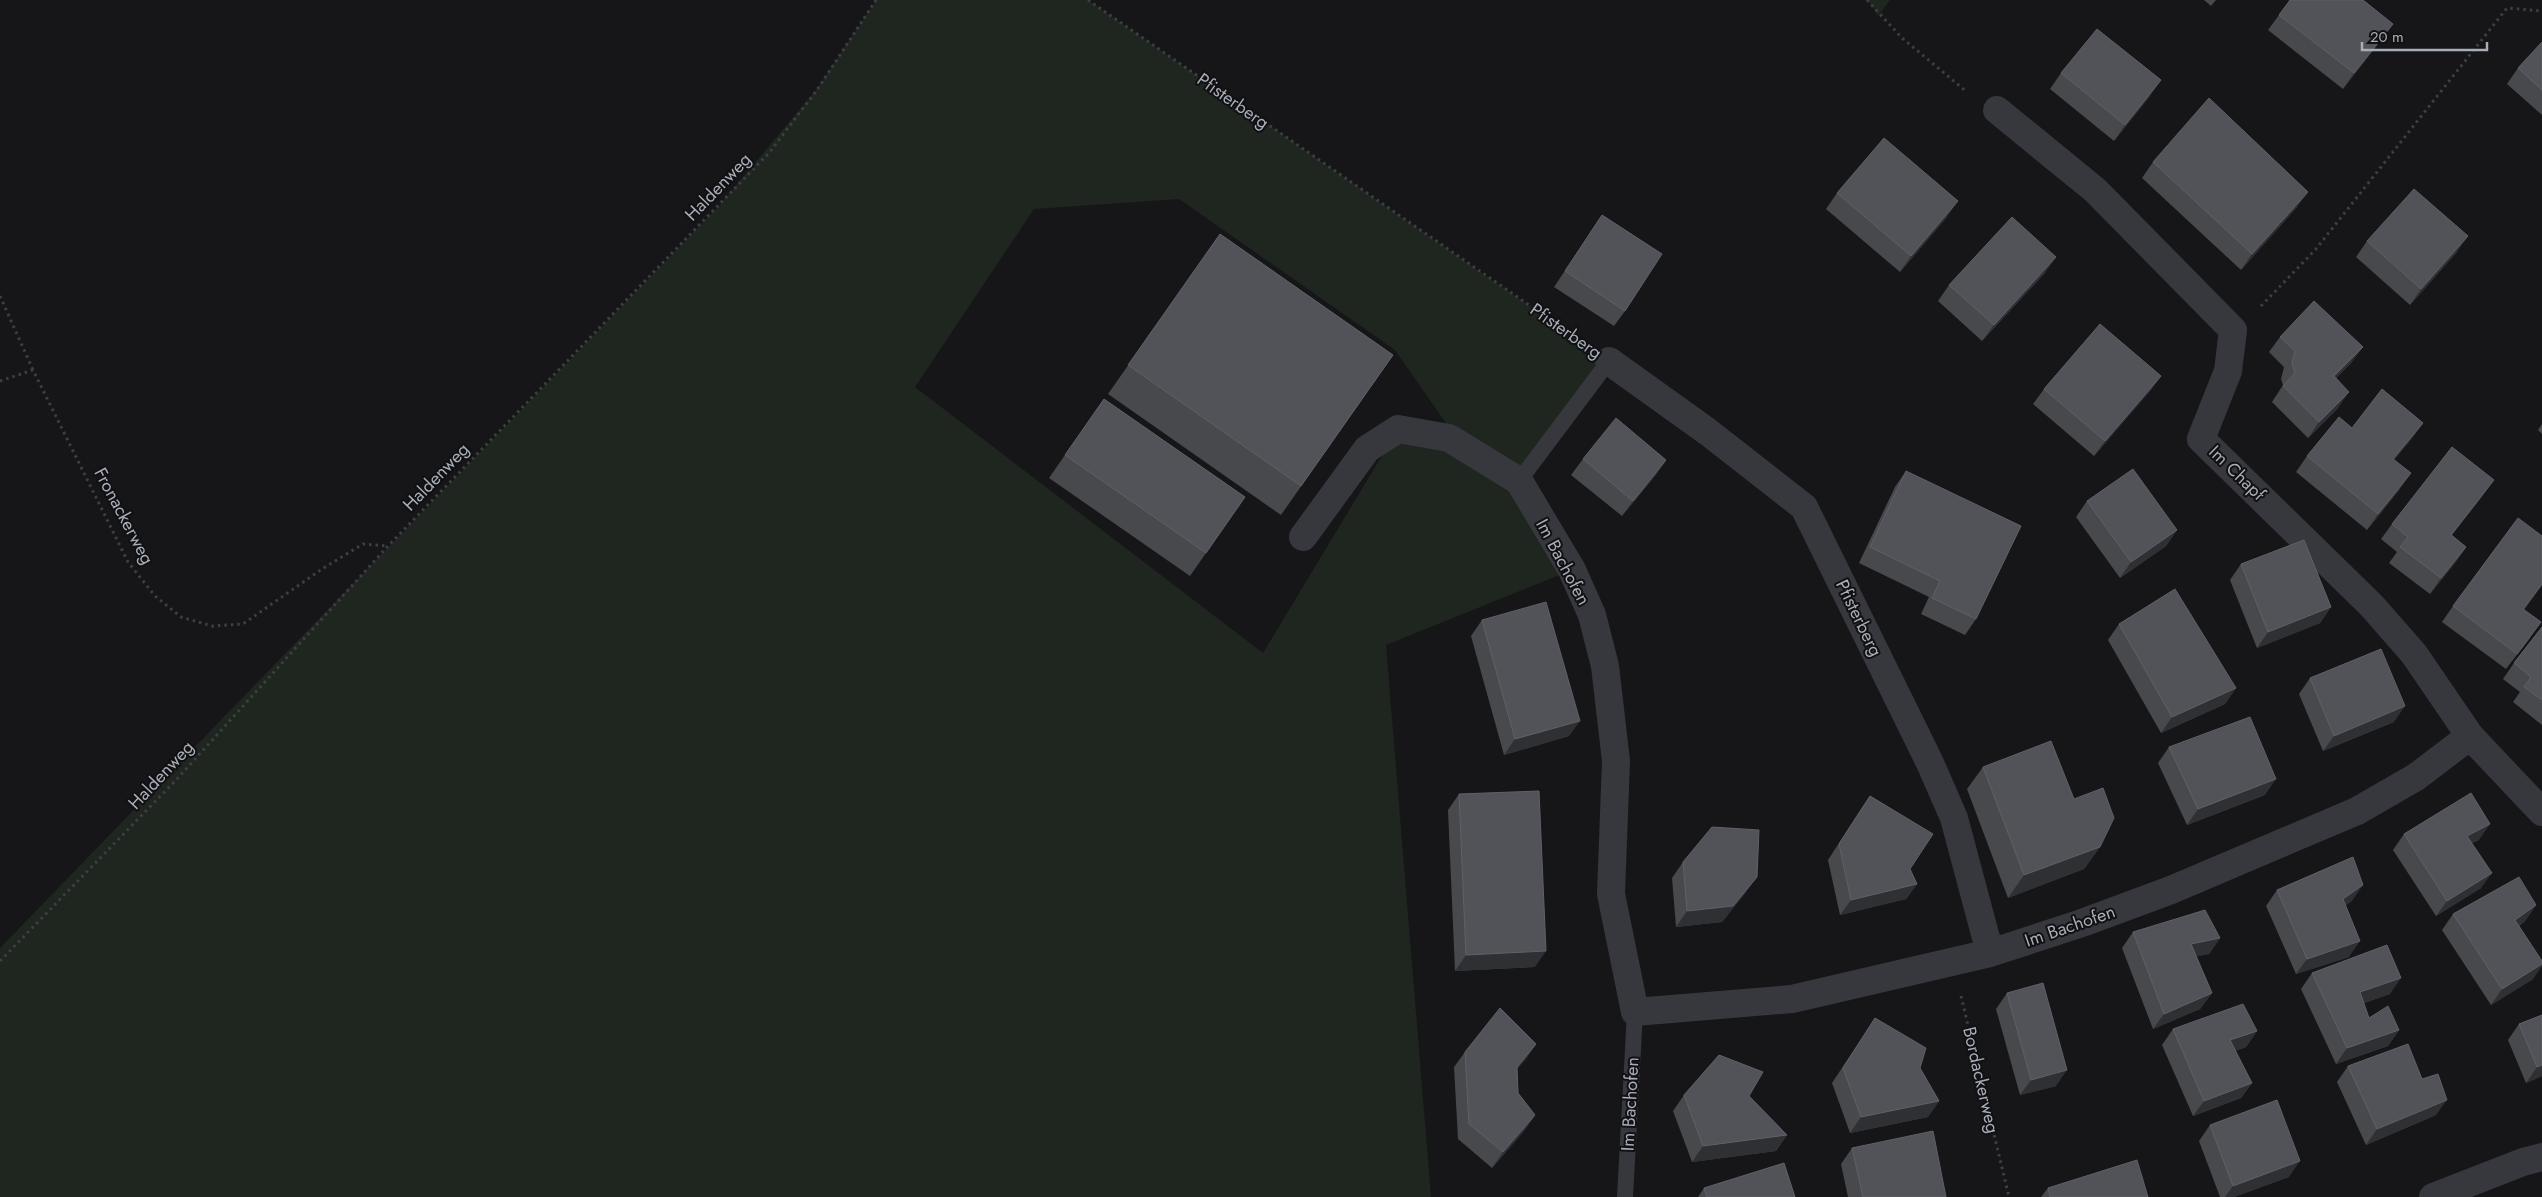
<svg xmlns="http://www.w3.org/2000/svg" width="2542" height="1197" font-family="Jost,sans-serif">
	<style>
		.green { fill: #1e261f; fill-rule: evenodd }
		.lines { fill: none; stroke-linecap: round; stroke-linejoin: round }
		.path { stroke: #3d3f44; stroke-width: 3; stroke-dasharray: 2.5 4; stroke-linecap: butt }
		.service { stroke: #37383d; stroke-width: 16 }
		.minor { stroke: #37383d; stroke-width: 28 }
		.wall { fill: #47494d }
		.shaded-wall { fill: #2f3033 }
		.building { fill: #525359; stroke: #5f6168 }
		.labels { text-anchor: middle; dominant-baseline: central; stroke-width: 4; stroke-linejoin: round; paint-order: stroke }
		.street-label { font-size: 18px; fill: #a8adb8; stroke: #111113 }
	</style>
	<rect width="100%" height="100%" fill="#161618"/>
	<path class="green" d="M876 0H1088L1609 361 1519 481 1572 570 1386 645 1431 1197H0V948L718 207 816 90ZM1179 199 1395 350 1448 426 1398 429 1263 653 915 387 1034 209Z
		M1868 0H1890L1878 16Z"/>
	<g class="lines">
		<path class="path" d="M1088 0 1581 341
			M1867 0 1902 38 1967 92
			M0 296 33 370
			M2261 306 2316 249 2507 8 2542 11
			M0 381 33 370 128 562 155 596 181 617 212 626 243 624 322 569 363 544 387 546
			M0 961 177 779 388 546 769 153 817 90 876 0
			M1961 996 2009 1197"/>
		<path class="service" d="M1519 481 1609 361
			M1625 1197 1635 1012"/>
		<path class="minor" d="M1997 110 2095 190 2233 330 2228 371 2201 439 2372 606 2414 654 2470 736 2542 812
			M1609 361 1708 432 1804 507 1930 763 1954 818 1990 953
			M1303 537 1367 449 1398 429 1449 438 1519 481 1572 570 1592 615 1605 666 1616 761 1611 894 1635 1012 1792 999 1990 953 2082 923 2171 890 2357 811 2416 777 2470 736
			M2433 1197 2523 1162 2542 1157"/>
	</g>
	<path class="wall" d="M2204 0H2216L2211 6Z
		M2279 15 2382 39 2343 89 2268 30Z
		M2542 42V115L2507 84 2518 68Z
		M2061 73 2150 96 2114 141 2050 89Z
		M2153 162 2297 207 2241 270 2142 178Z
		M1837 193 1947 217 1900 272 1826 209Z
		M1602 215 1625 311 1614 326 1554 287Z
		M1220 234 1393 355 1281 515 1108 394Z
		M2367 241 2457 252 2410 305 2356 257Z
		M2045 273 1982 341 1938 301 1949 285Z
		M2280 337 2352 362 2336 378 2338 408 2308 438 2272 402 2283 385 2281 379 2284 367 2269 352Z
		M2161 376 2150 391 2094 456 2033 404 2044 389Z
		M1104 399 1245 497 1190 576 1049 478Z
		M2423 423 2412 438 2394 460 2400 489 2367 530 2296 472 2307 456 2352 428Z
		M2542 424V434L2538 430Z
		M1583 459 1666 460 1655 476 1622 516 1571 475Z
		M1906 471 1976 619 1965 635 1921 614 1929 597 1859 563 1895 487Z
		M2483 495 2452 535 2466 547 2455 563 2430 594 2389 563 2397 552 2381 539 2392 524Z
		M2087 501 2177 530 2166 546 2120 578 2076 517Z
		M2241 564 2331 607 2320 623 2257 648 2230 580Z
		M2542 585 2524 610 2530 638 2506 669 2442 622 2453 606Z
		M1482 620 1569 736 1504 755 1471 636Z
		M2119 624 2236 688 2225 704 2161 733 2108 640Z
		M2542 627V725L2513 702 2520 692 2503 679 2514 663Z
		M2310 678 2394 722 2323 751 2299 694Z
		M2169 747 2265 795 2187 825 2158 763Z
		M1983 767 2074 799 2100 847 2084 869 2008 898 1967 789Z
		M1459 794 1535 967 1455 971 1448 810Z
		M1870 796 1910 869 1917 884 1906 899 1840 915 1828 860 1859 812Z
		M2404 834 2479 840 2472 843 2481 888 2436 916 2393 850Z
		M1683 862 1746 892 1722 922 1676 927 1672 878Z
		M2277 890 2352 901 2345 905 2349 957 2296 974 2266 906Z
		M2536 905 2525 921 2519 926 2533 979 2491 1005 2442 930 2453 914Z
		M2133 932 2220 938 2209 954 2196 956 2212 993 2200 1009 2153 1029 2122 948Z
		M2312 973 2390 994 2364 1003 2369 1018 2399 1030 2388 1046 2336 1064 2301 989Z
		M2007 993 2056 1086 2020 1095 1996 1009Z
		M2542 1015V1076L2526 1083 2508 1040 2519 1024Z
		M1875 1018 1920 1068 1939 1101 1928 1117 1850 1133 1832 1083Z
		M2173 1029 2257 1031 2246 1047 2235 1051 2252 1083 2241 1098 2193 1116 2162 1045Z
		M1536 1044 1525 1060 1517 1069 1518 1093 1535 1115 1524 1131 1492 1168 1458 1139 1454 1067 1465 1052Z
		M2348 1066 2436 1115 2366 1145 2337 1082Z
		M1684 1095 1749 1096 1787 1135 1776 1151 1692 1162 1673 1111Z
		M2210 1125 2289 1177 2234 1197H2220L2199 1141Z
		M1852 1148 1946 1197H1848L1841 1164Z
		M1704 1188 1795 1197H1698Z
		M2048 1188 2148 1197H2041Z"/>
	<path class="shaded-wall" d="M2393 24 2382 39 2343 89 2354 73Z
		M2161 80 2150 96 2114 141 2125 125Z
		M2308 192 2297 207 2241 270 2252 254Z
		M1958 201 1947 217 1900 272 1911 256Z
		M2468 236 2457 252 2410 305 2421 289Z
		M2056 257 2045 273 1982 341 1994 325Z
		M2363 347 2352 362 2323 392 2334 376Z
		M2161 376 2150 391 2094 456 2105 441Z
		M2349 392 2338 408 2308 438 2319 422Z
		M2423 423 2412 438 2382 475 2393 459Z
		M1666 460 1655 476 1622 516 1633 501Z
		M2411 473 2400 489 2367 530 2378 514Z
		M2494 480 2483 495 2440 550 2451 535Z
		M2177 530 2166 546 2120 578 2131 562Z
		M2466 547 2455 563 2430 594 2441 578Z
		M2542 584V585L2512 625 2523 609Z
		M2331 607 2320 623 2257 648 2268 632Z
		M2541 622 2530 638 2506 669 2517 654Z
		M2236 688 2225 704 2161 733 2172 717Z
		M2405 706 2394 722 2323 751 2334 736Z
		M1580 721 1569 736 1504 755 1515 739Z
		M2276 779 2265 795 2187 825 2198 809Z
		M2490 824 2479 840 2455 851 2467 836Z
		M2100 847 2084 869 2008 898 2024 875Z
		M2492 873 2481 888 2436 916 2447 901Z
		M1757 877 1746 892 1722 922 1676 927 1687 911Z
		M1917 884 1906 899 1840 915 1851 900Z
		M2363 885 2352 901 2332 915 2343 899Z
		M2536 905 2525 921 2504 936 2515 920Z
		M2220 938 2209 954 2180 960 2191 944Z
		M2360 941 2349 957 2296 974 2307 959Z
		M1546 951 1535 967 1455 971 1466 955Z
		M2542 964V966L2533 979 2491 1005 2502 989Z
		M2401 978 2390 994 2349 1008 2360 992Z
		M2212 993 2200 1009 2153 1029 2164 1014Z
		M2399 1030 2388 1046 2336 1064 2347 1048Z
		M2257 1031 2246 1047 2219 1056 2230 1040Z
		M1536 1044 1525 1060 1506 1082 1517 1067Z
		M2542 1065V1076L2526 1083 2537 1067Z
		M2067 1070 2056 1086 2020 1095 2031 1080Z
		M2252 1083 2241 1098 2193 1116 2204 1101Z
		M2447 1100 2436 1115 2366 1145 2377 1129Z
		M1939 1101 1928 1117 1850 1133 1861 1117Z
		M1535 1115 1524 1131 1492 1168 1503 1152Z
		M1787 1135 1776 1151 1692 1162 1703 1146Z
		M2300 1161 2289 1177 2234 1197H2225L2233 1186Z"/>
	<path class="building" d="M2290 0H2363L2393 24 2354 73 2279 15Z
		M2097 29 2161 80 2125 125 2061 73Z
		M2542 42V90L2518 68Z
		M2209 98 2308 192 2252 254 2153 162Z
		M1884 138 1958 201 1911 256 1837 193Z
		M2414 189 2468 236 2421 289 2367 241Z
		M1602 215 1662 254 1625 311 1565 271Z
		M2012 217 2056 257 1994 325 1949 285Z
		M1220 234 1393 355 1301 486 1128 365Z
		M2314 301 2363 347 2334 376 2349 392 2319 422 2283 386 2295 373 2292 363 2295 351 2280 337Z
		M2100 324 2161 376 2105 441 2044 389Z
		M2382 389 2423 423 2393 459 2411 473 2378 514 2307 456 2339 417 2352 428Z
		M1104 399 1245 497 1206 553 1065 455Z
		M1616 418 1666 460 1633 501 1583 459Z
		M2452 447 2494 480 2451 535 2466 547 2441 578 2400 547 2408 537 2392 524Z
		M2133 469 2177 530 2131 562 2087 501Z
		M1906 471 2021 526 1976 619 1932 598 1940 581 1870 547Z
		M2518 518 2542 536V584L2523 609 2541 622 2517 654 2453 606Z
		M2304 540 2331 607 2268 632 2241 564Z
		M2175 589 2236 688 2172 717 2119 624Z
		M1546 602 1580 721 1515 739 1482 620Z
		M2542 627V700L2524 687 2531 677 2514 663Z
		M2381 649 2405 706 2334 736 2310 678Z
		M2250 717 2276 779 2198 809 2169 747Z
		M2051 741 2074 799 2103 788 2114 818 2100 847 2024 875 1983 767Z
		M1539 791 1546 951 1466 955 1459 794Z
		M2471 793 2490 824 2467 836 2492 873 2447 901 2404 834Z
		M1870 796 1933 834 1910 869 1917 884 1851 900 1839 844Z
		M1712 827 1759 830 1757 877 1733 906 1687 911 1683 862Z
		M2353 857 2363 885 2343 899 2360 941 2307 959 2277 890Z
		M2519 877 2536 905 2515 920 2542 961V964L2502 989 2453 914Z
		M2205 910 2220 938 2191 944 2212 993 2164 1014 2133 932Z
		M2387 945 2401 978 2360 992 2369 1018 2388 1006 2399 1030 2347 1048 2312 973Z
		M2043 983 2067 1070 2031 1080 2007 993Z
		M2243 1004 2257 1031 2230 1040 2252 1083 2204 1101 2173 1029Z
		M1500 1008 1536 1044 1517 1067 1518 1093 1535 1115 1503 1152 1469 1124 1465 1052Z
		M2542 1015V1065L2537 1067 2519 1024Z
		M1875 1018 1926 1048 1920 1068 1939 1101 1861 1117 1843 1068Z
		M2408 1044 2422 1079 2438 1074 2447 1100 2377 1129 2348 1066Z
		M1719 1055 1763 1072 1749 1096 1787 1135 1703 1146 1684 1095Z
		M2277 1100 2300 1161 2233 1186 2210 1125Z
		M1933 1131 1946 1197H1863L1852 1148Z
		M2137 1160 2148 1197H2050L2048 1188Z
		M1784 1163 1795 1197H1707L1704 1188Z"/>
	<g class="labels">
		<g class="street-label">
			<text transform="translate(1233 101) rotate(35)">Pfisterberg</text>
			<text transform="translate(718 187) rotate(-46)">Haldenweg</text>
			<text transform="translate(1566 331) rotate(35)">Pfisterberg</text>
			<text transform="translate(2237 473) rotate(44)">Im Chapf</text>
			<text transform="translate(436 477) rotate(-46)">Haldenweg</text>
			<text transform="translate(124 516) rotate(62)">Fronackerweg</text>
			<text transform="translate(1563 562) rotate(62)">Im Bachofen</text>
			<text transform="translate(1859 618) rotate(64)">Pfisterberg</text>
			<text transform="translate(161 775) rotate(-47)">Haldenweg</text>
			<text transform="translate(2070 926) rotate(-19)">Im Bachofen</text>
			<text transform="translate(1981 1080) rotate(77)">Bordackerweg</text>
			<text transform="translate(1630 1104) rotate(-87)">Im Bachofen</text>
		</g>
	</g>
	<path d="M2362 42v8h125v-8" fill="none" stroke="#a8adb8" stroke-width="2.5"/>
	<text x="2370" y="42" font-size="15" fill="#a8adb8" stroke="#111113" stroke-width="4" paint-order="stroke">20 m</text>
</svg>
